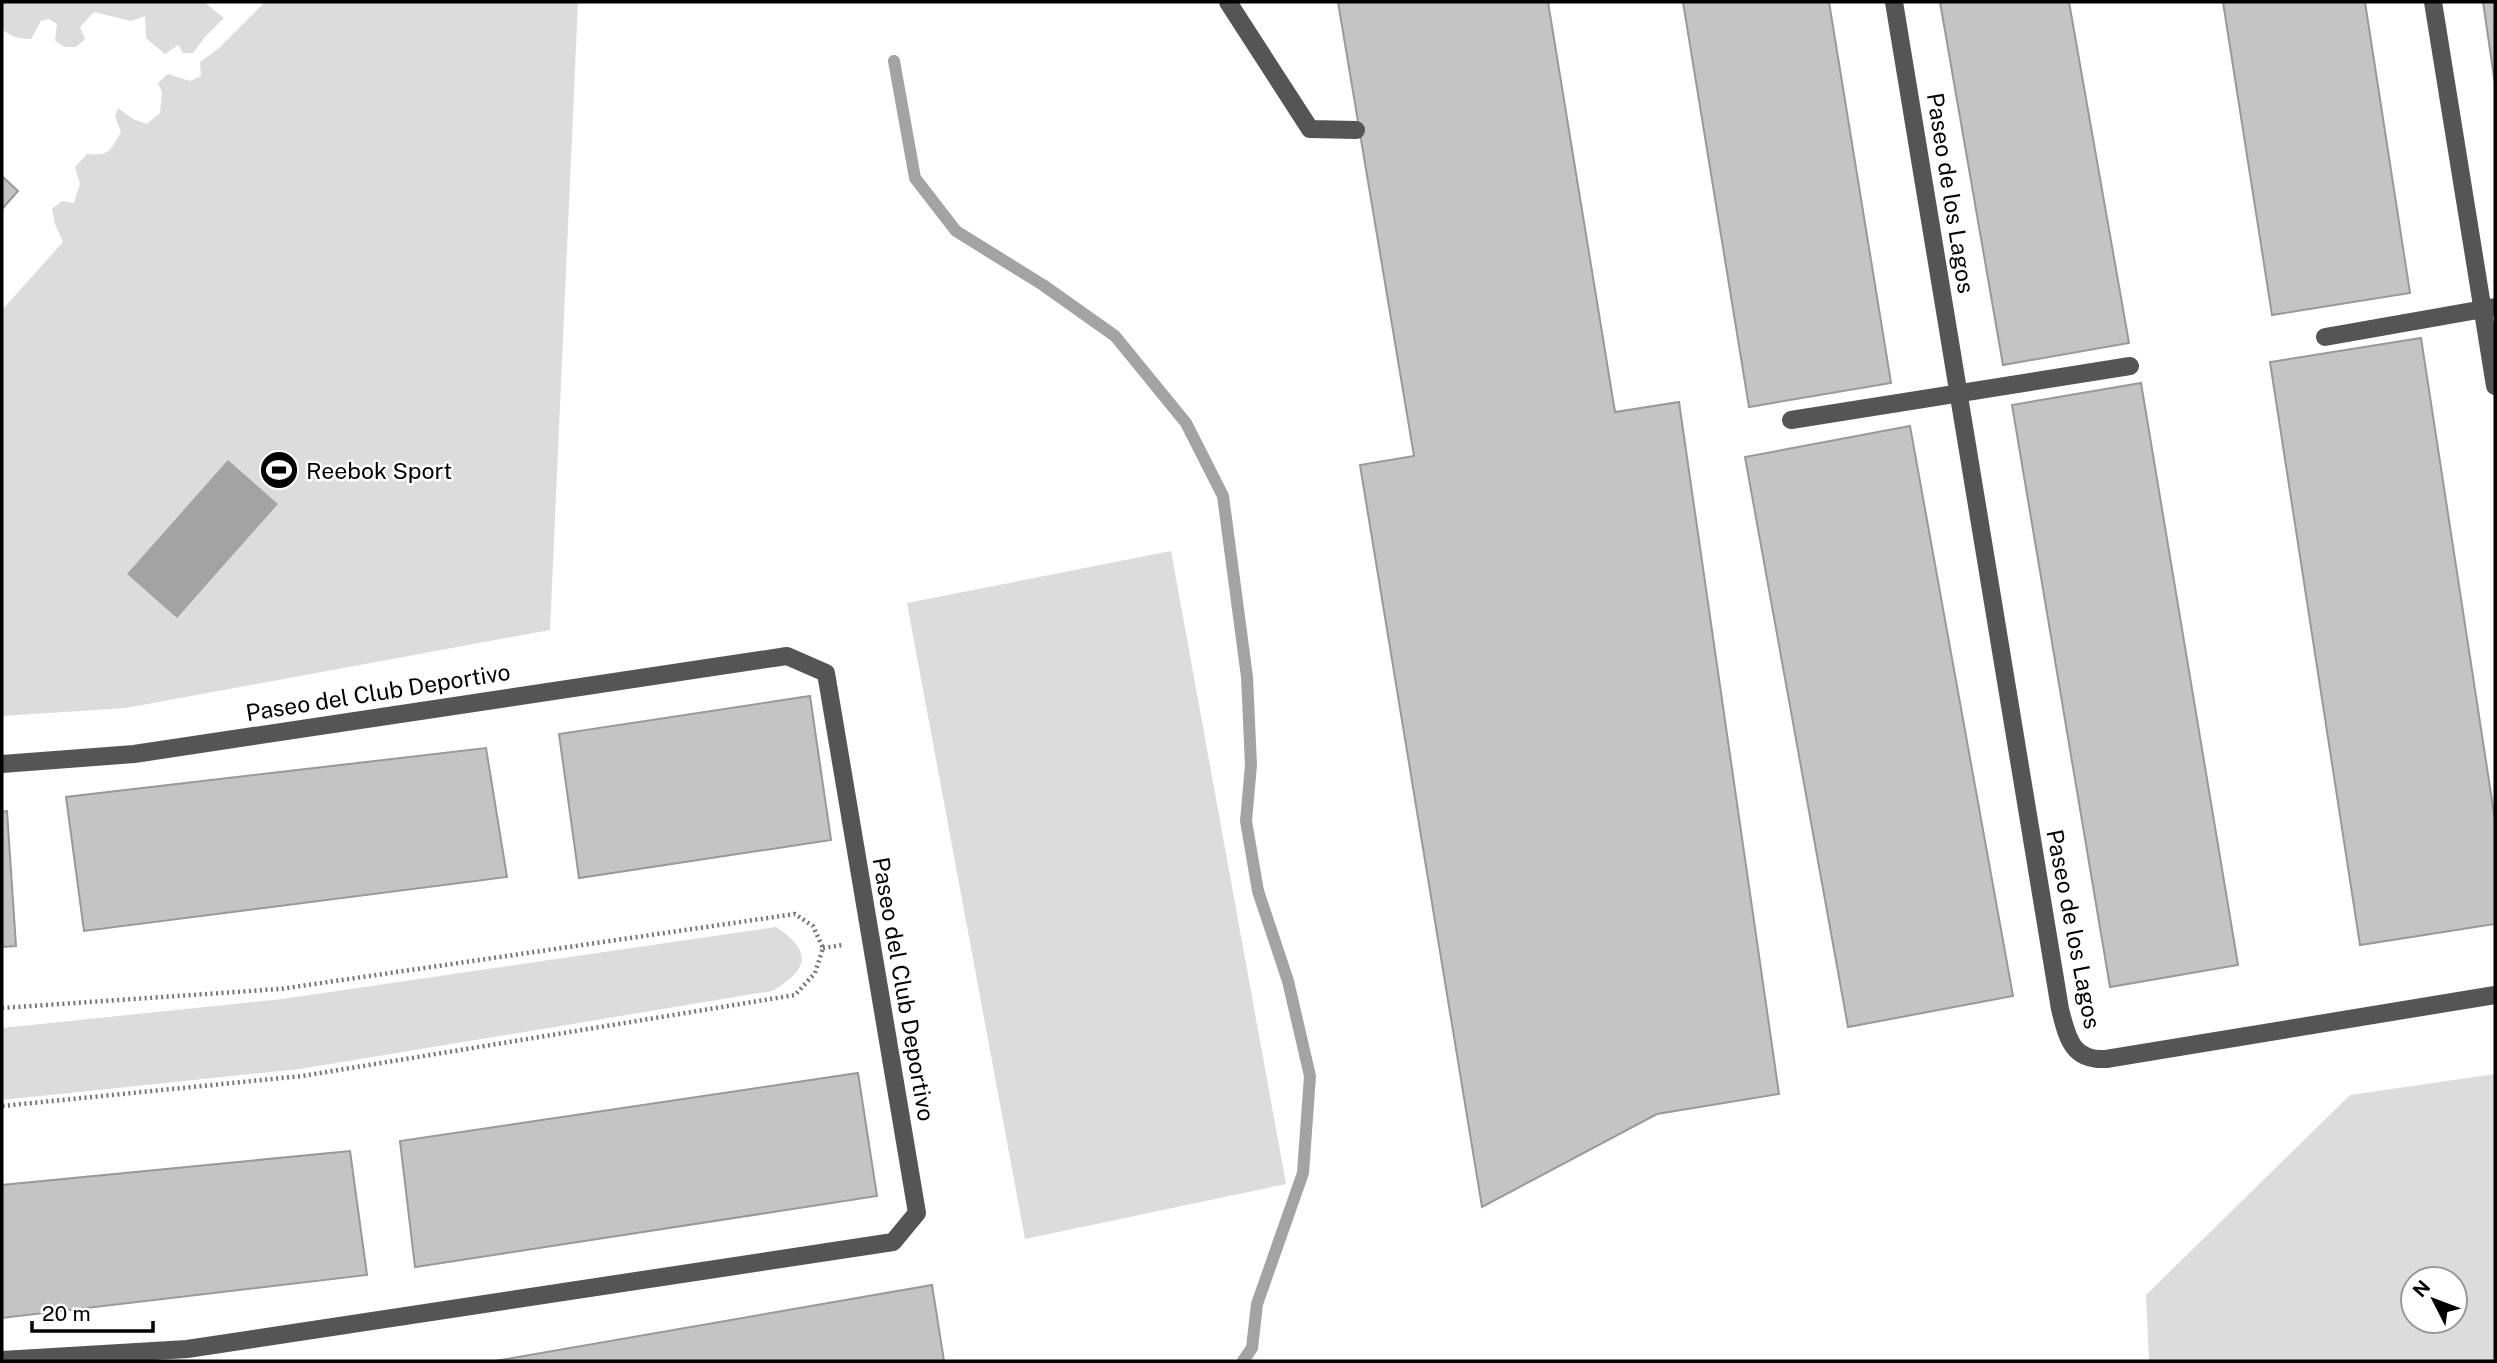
<svg xmlns="http://www.w3.org/2000/svg" width="2497" height="1363" font-family="'Public Sans',sans-serif">
	<style>
		.green { fill: #dcdcdc; fill-rule: evenodd }
		.water { fill: #a3a3a3 }
		.lines { fill: none; stroke-linecap: round; stroke-linejoin: round }
		.stream { stroke: #a3a3a3; stroke-width: 12 }
		.building { fill: #c4c4c4; stroke: #999; stroke-width: 2 }
		.path { stroke: #777; stroke-width: 4.5; stroke-dasharray: 2 3.5; stroke-linecap: butt }
		.minor { stroke: #555; stroke-width: 18 }
		.labels { text-anchor: middle; dominant-baseline: central; stroke-width: 5; stroke-linejoin: round; paint-order: stroke }
		.street-label { font-size: 23px; fill: #000; stroke: #fff }
		.poi-label { font-size: 23px; fill: #000; stroke: #fff; text-anchor: start }
	</style>
	<rect width="100%" height="100%" fill="#fff"/>
	<path class="green" d="M2 2H204L224 18 205 37 193 53H183L178 45 165 54 146 38 145 16 131 21 94 12 80 27 85 39 76 47H64L55 41 57 24 49 19 41 21 31 39C18 39 12 37 2 29Z
		M265 2H578L550 630 126 708 2 716V310L63 242 55 224 52 209 62 201 74 203 80 184 75 167 87 154C110 156 110 151 121 132L115 117 118 108 133 119 147 124 160 113 162 92 158 83 168 74 190 81 201 76 200 62 218 49Z
		M1171 551 1286 1184 1025 1239 907 603Z
		M776 927C814 952 808 970 772 991L300 1069 2 1100V1028L282 999Z
		M2495 1074V1361H2149L2146 1295 2350 1095ZM2455 1279V1321H2413V1279Z"/>
	<path class="water" d="M228 460 278 504 177 618 127 574Z"/>
	<g class="lines">
		<path class="stream" d="M894 61 915 178 956 231 1043 285 1115 336 1186 423 1223 496 1247 677 1251 765 1246 821 1258 891 1288 981 1310 1076 1303 1173 1257 1304 1252 1348 1243 1361"/>
	</g>
	<path class="building" d="M1338 2H1548L1615 412 1679 402 1779 1094 1657 1114 1482 1207 1360 465 1414 456Z
		M1683 2H1829L1891 383 1749 407Z
		M1940 2H2069L2129 343 2003 365Z
		M2223 2H2365L2410 293 2272 315Z
		M2483 2H2495V84Z
		M2 176 18 191 2 209Z
		M2421 338 2495 820V924L2360 945 2270 362Z
		M2141 383 2238 965 2110 987 2012 405Z
		M1910 426 2013 996 1848 1027 1745 457Z
		M810 696 831 840 579 878 559 734Z
		M486 748 507 877 84 931 66 797Z
		M7 811 16 946 2 947V812Z
		M858 1073 877 1196 415 1267 400 1141Z
		M350 1151 367 1275 2 1318V1185Z
		M932 1285 944 1361H495Z"/>
	<g class="lines">
		<path class="path" d="M823 948 843 945
			M2 1008 280 989 795 914 813 926 823 948 815 973 795 995 302 1076 2 1106"/>
		<path class="minor" d="M1228 2 1310 129 1356 130
			M1894 2 2060 1009C2067 1036 2071 1061 2106 1059L2495 995
			M2433 2 2495 386
			M2325 337 2495 307
			M1791 420 2130 366
			M2 764 134 754 787 656 826 673 917 1213 893 1242 187 1349 2 1360"/>
	</g>
	<defs>
		<g id="stadium-disc" transform="scale(2.0125)"><circle r="9.5" fill="#000" stroke="#fff"/><path d="M0-5a6.5 5 0 1 0 0 10a6.5 5 0 1 0 0-10ZM-3.5-1.8h7v3.6h-7Z" fill="#fff"/></g>
	</defs>
	<g fill-rule="evenodd">
		<use href="#stadium-disc" x="279" y="470"/>
	</g>
	<g class="labels">
		<g class="street-label">
			<text transform="translate(1951 193) rotate(81)">Paseo de los Lagos</text>
			<text transform="translate(378 692) rotate(-9)">Paseo del Club Deportivo</text>
			<text transform="translate(2074 929) rotate(79)">Paseo de los Lagos</text>
			<text transform="translate(904 989) rotate(80)">Paseo del Club Deportivo</text>
		</g>
		<g class="poi-label">
			<text x="306" y="470">Reebok Sport</text>
		</g>
	</g>
	<rect width="2497" height="1363" fill="none" stroke="#000000" stroke-width="7"/>
	<g transform="translate(2434 1300) rotate(312)"><circle r="33" fill="#ffffff" stroke="#999999" stroke-width="2"/>
	<path d="M0-5L12 26L0 18L-12 26Z" fill="#000000"/>
	<text y="-10" font-size="19" font-weight="bold" text-anchor="middle" fill="#000000">N</text>
	</g>
	<path d="M32 1321v10h121v-10" fill="none" stroke="#000000" stroke-width="3.5"/>
	<text x="42" y="1321" font-size="21" fill="#000000" stroke="#ffffff" stroke-width="5" paint-order="stroke">20 m</text>
</svg>
